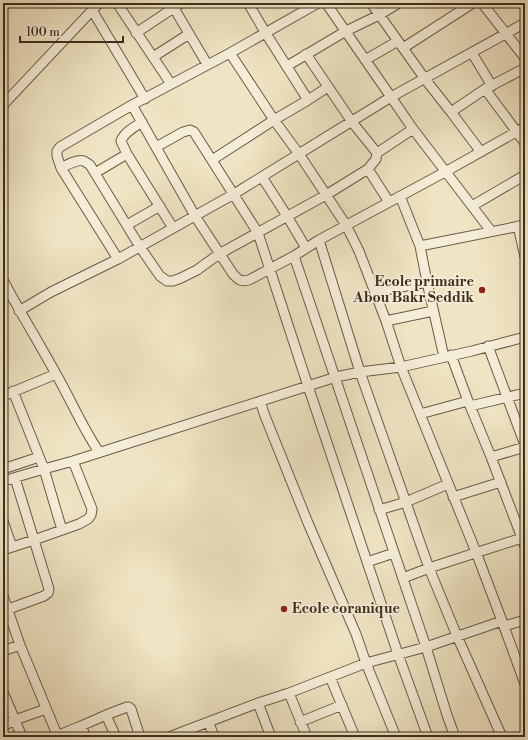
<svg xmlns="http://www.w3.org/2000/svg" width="528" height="740" font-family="'Libre Bodoni',serif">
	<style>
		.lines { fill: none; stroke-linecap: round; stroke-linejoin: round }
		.minor-casing { stroke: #6a5b46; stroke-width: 11 }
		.minor { stroke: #f5edd8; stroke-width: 9 }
		.poi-dot { fill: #8f2418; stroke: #f5edd8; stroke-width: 1.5 }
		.labels { text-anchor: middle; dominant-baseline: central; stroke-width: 3.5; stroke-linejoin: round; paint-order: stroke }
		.poi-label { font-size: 14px; font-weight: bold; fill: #3d2d1d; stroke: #f5edd8; text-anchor: end }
	</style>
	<rect width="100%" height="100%" fill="#efe4c3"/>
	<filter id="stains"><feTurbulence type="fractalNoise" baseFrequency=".005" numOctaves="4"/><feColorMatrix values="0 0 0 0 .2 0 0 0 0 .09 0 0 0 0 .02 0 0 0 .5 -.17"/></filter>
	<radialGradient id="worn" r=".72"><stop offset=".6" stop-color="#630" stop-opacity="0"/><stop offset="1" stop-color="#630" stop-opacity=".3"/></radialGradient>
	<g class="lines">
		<g class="minor-casing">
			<path id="minor" d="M117 3 171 84
				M171 3 207 64
				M326 3 391 97 413 129 491 231
				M371 3 425 79 451 112 481 152
				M482 3 525 58
				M92 10 145 99
				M136 33 181 3
				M403 48 473 3
				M230 53 274 120 299 154 346 225 359 251 386 321 401 367 476 552 502 621
				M472 53 492 86
				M153 57 189 34
				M365 60 398 41
				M287 66 346 31 379 15 399 3
				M485 89 525 143
				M308 100 328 87
				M3 105 99 3
				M132 105 195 216 233 274C239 280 240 282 249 280L294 256 319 240 445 172 525 127
				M451 112 485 89 525 68
				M142 122C135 127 124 132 121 141L127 154 173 228
				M156 147 183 132 190 130 194 132 258 233 308 386 398 654 428 737
				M377 153 413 129
				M212 160 274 120 308 100 265 32 248 3
				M61 168C67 165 77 159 84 161 85 162 89 164 90 165L140 247 160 276 167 281H173L181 278 197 270 219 254 326 195 368 169 376 159 377 153 352 122 306 54
				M368 169 389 202
				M95 173 127 154
				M262 177 287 216 306 248
				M400 196 420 246
				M472 206 525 175
				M127 225 160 206
				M518 226 525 257
				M319 240 360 372 429 568 457 636 502 737
				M294 256 426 647 447 715 455 737
				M118 259 61 168 57 156V151L60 147 132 105 230 53 318 3
				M3 280C20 312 39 343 56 374 71 400 82 427 99 452
				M375 292 427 282
				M19 311 51 292 118 259 234 194 391 97 525 23
				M386 321 433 311
				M488 346 525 445
				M451 355 468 401 491 457 525 546
				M444 357 427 282 420 246 525 225
				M13 391 44 469 62 530
				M3 396 56 374
				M260 401 265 416 308 523 356 634 366 663 396 737
				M470 406 525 393
				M420 414 468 401
				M491 457 525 447
				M3 469 39 457
				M3 481 44 469 73 461 336 377 360 372 401 367 472 351 525 337
				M453 497 501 482
				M379 510 406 502 448 484
				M3 521 12 547
				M3 550 34 540 79 524 88 519 91 515 92 509 73 461
				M367 562 394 553
				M403 578 429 568 525 537
				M3 596 20 645
				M3 611 44 596 48 593 49 589 15 478
				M504 626 525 620
				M3 651 20 645 58 737
				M330 677 355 737
				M3 692 22 737
				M289 693 307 737
				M258 703 271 737
				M106 715 116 737
				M300 722 342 705
				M209 723 214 737
				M3 726 15 720 46 709
				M81 726 86 737
				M54 737 81 726 106 715 127 707H129L131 709 140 737
				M169 737 258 703 289 693 366 663 426 647 502 621 525 684"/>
		</g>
		<use href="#minor" class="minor"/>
	</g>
	<g class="poi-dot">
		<circle cx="482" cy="290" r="4"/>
		<circle cx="284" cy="609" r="4"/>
	</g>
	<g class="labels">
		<g class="poi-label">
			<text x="474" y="282">Ecole primaire<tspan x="474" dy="16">Abou Bakr Seddik</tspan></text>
			<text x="292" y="609" text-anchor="start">Ecole coranique</text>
		</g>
	</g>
	<rect width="528" height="740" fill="none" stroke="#efe4c3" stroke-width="16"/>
	<rect x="4" y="4" width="520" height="732" fill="none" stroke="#3d2d1d" stroke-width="2"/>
	<rect x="8" y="8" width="512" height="724" fill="none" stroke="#3d2d1d"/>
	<path d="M20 36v6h103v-6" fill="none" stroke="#3d2d1d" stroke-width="2"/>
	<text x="26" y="36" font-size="12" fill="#3d2d1d" stroke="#f5edd8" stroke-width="3" paint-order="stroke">100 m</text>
	<rect width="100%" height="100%" filter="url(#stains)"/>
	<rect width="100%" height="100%" fill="url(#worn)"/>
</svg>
